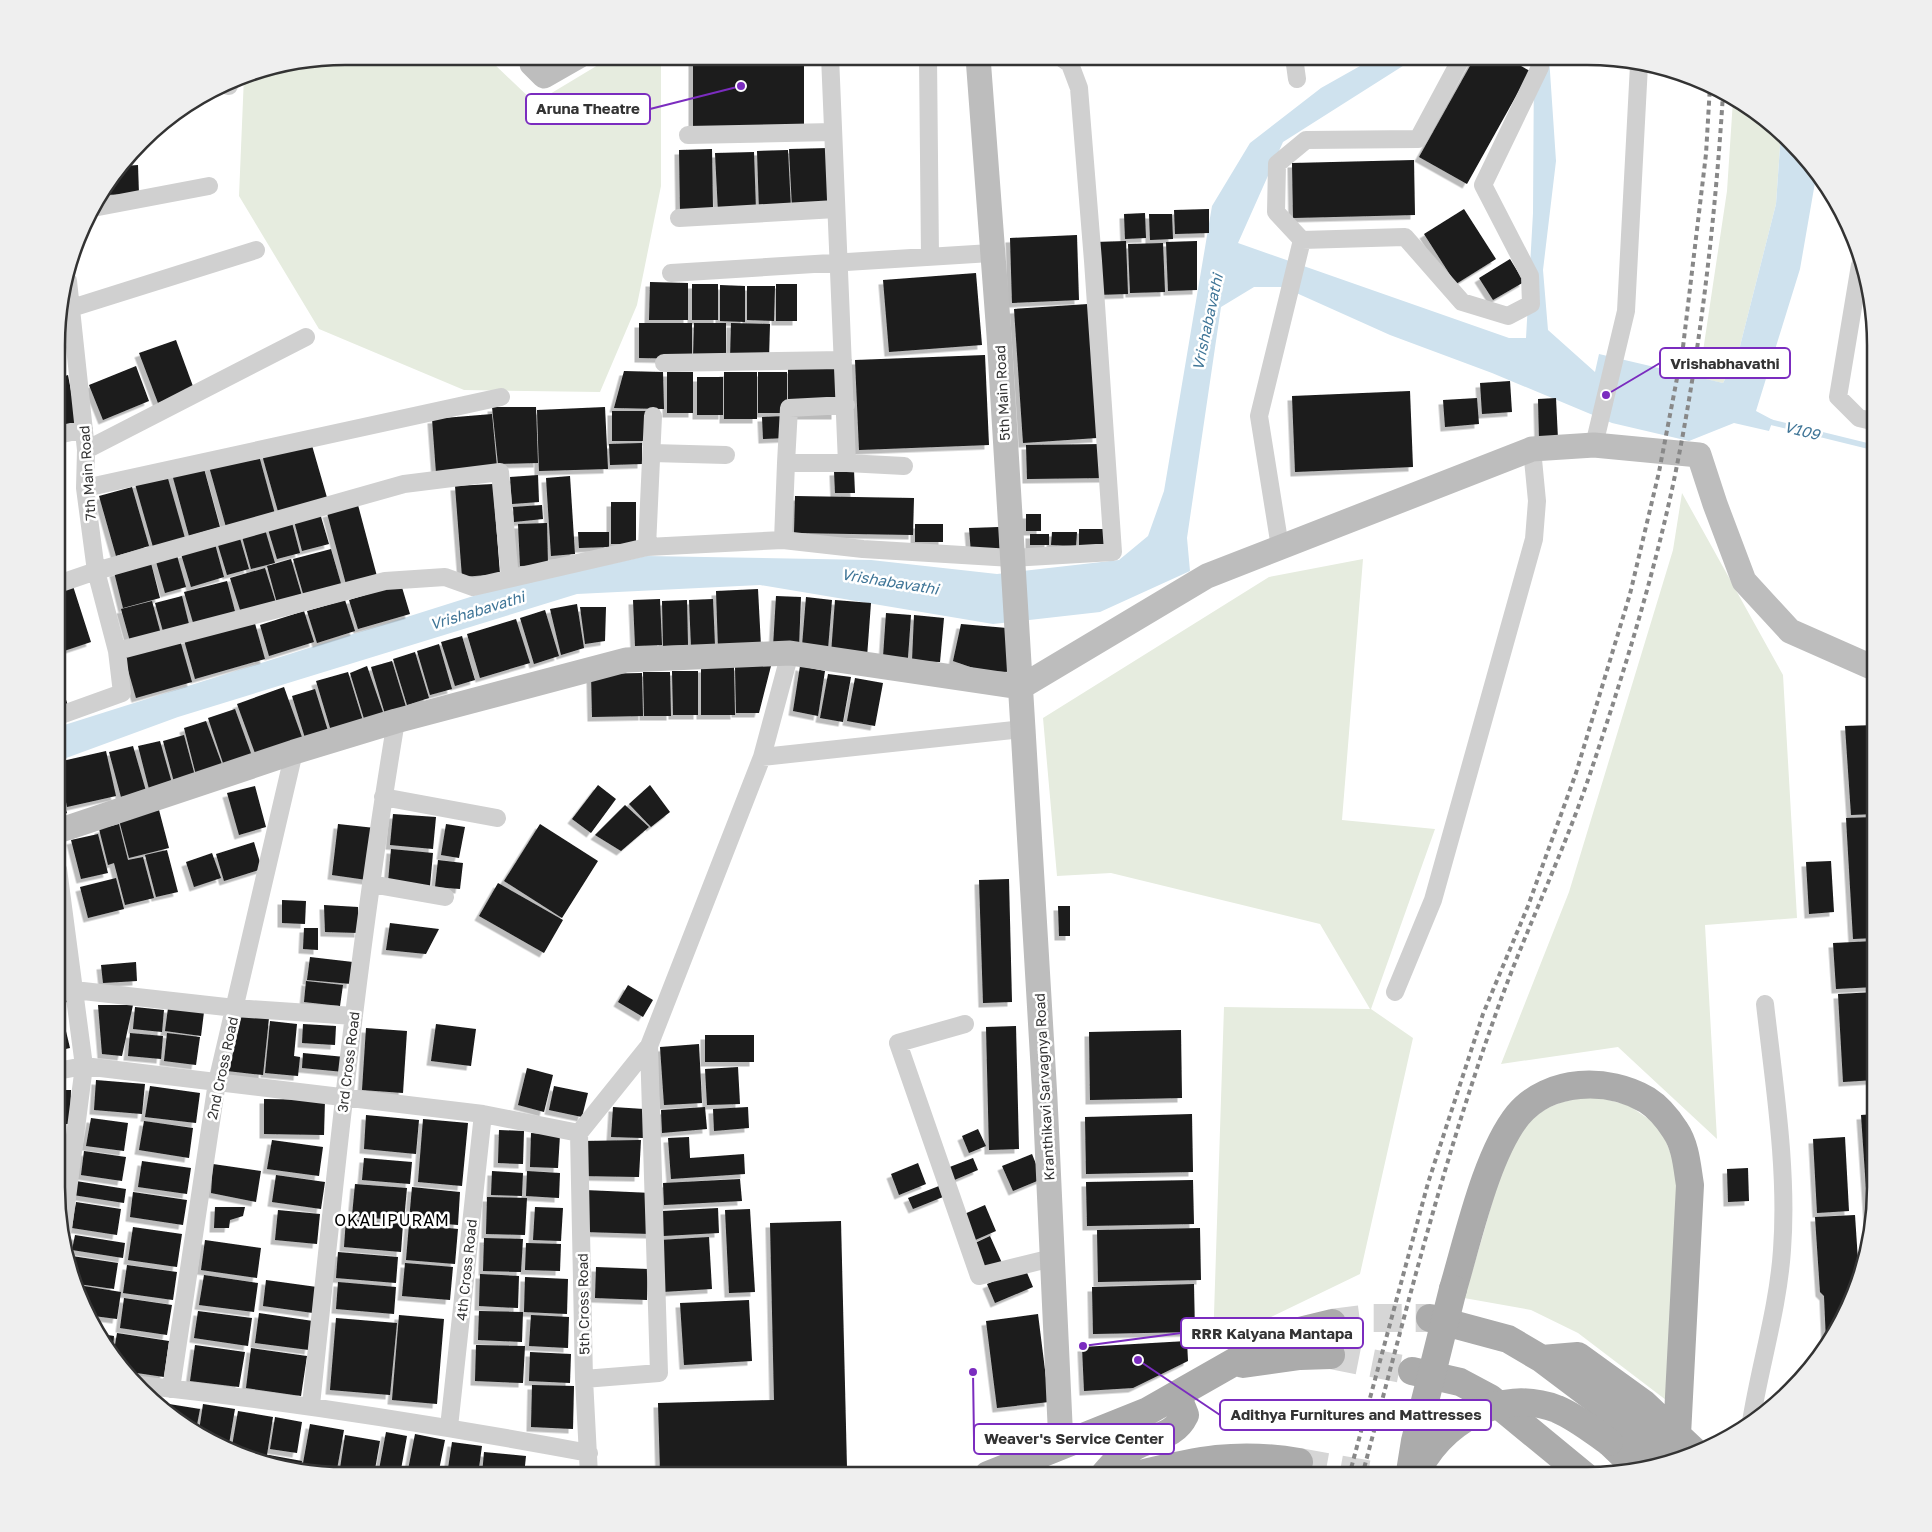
<svg xmlns="http://www.w3.org/2000/svg" width="1932" height="1532" font-family="'Golos Text',sans-serif">
	<style>
		.green { fill: #e6ecdf }
		.water { fill: #cfe2ee }
		.lines { fill: none; stroke-linecap: round; stroke-linejoin: round }
		.stream { stroke: #cfe2ee; stroke-width: 5.5 }
		.building { fill: #1a1a1a; filter: url(#shadow) }
		.primary-tunnel { stroke: #d6d6d6; stroke-width: 28; stroke-dasharray: 28 14; stroke-linecap: butt }
		.street { stroke: #d0d0d0; stroke-width: 18 }
		.secondary { stroke: #bdbdbd; stroke-width: 25 }
		.primary { stroke: #ababab; stroke-width: 28 }
		.rail { stroke: #888; stroke-width: 4; stroke-dasharray: 5 4; stroke-linecap: butt }
		.primary-bridge { stroke: #ababab; stroke-width: 28 }
		.labels { text-anchor: middle; dominant-baseline: central; stroke-width: 5; stroke-linejoin: round; paint-order: stroke }
		.street-label { font-size: 14px; fill: #333; stroke: #fff }
		.water-label { font-size: 15px; font-style: italic; fill: #3f7597; stroke: #fff }
		.quarter-label { font-size: 16px; letter-spacing: 1px; fill: #000; stroke: #fff }
		.rim { fill: none; stroke: #333; stroke-width: 2.5 }
		.leader { fill: none; stroke: #7b2cbf; stroke-width: 2 }
		.callout-dot { fill: #7b2cbf; stroke: #fff; stroke-width: 2 }
		.callout { fill: #fff; stroke: #7b2cbf; stroke-width: 2 }
		.callout-label { font-size: 15px; text-anchor: middle; font-weight: bold; fill: #333 }
	</style>
	<defs>
		<filter id="shadow"><feDropShadow dx="-4.5" dy="4.5" stdDeviation="0" flood-color="#0004"/></filter>
	</defs>
	<rect width="100%" height="100%" fill="#fff"/>
	<path class="green" d="M613 56H661V186L637 305 600 392 464 390 319 329 239 196 244 76 252 72 311 62H492L535 103Z
		M1733 100 1781 132 1776 204 1738 354 1723 383 1699 378 1727 191Z
		M1682 493 1783 675 1797 918 1705 925 1717 1139 1618 1047 1501 1064 1569 892 1673 550Z
		M1363 559 1342 820 1435 829 1371 1009 1413 1038 1360 1274 1213 1345 1224 1007 1370 1009 1320 924 1111 873 1057 876 1043 718 1269 577Z
		M1597 1097 1628 1105 1653 1122 1663 1134 1680 1177 1666 1400 1578 1333 1531 1310 1464 1298C1473 1269 1482 1239 1490 1210 1508 1148 1521 1099 1597 1097Z"/>
	<path class="water" d="M1376 57H1417L1283 142 1238 243 1509 338H1526L1533 213 1534 57H1549L1556 161 1543 270 1548 330 1595 372 1599 354 1723 383 1738 354 1776 204 1781 132 1817 171 1800 269 1756 411 1773 420 1769 431 1734 423 1689 441 1612 423 1492 373 1390 335 1283 287H1254L1221 307 1187 538 1190 571 1100 612 993 624 760 585 577 594 178 717 58 761V727L486 592 646 556 871 560 997 574 1119 560 1148 536 1164 491 1212 206 1250 143 1321 88Z"/>
	<g class="lines">
		<path class="stream" d="M1766 421 1876 448"/>
	</g>
	<path class="building" d="M693 56H804V126H693Z
		M1475 57H1505L1530 71 1467 184 1419 157Z
		M829 148 832 207 792 208 789 149Z
		M712 149 713 210 680 211 679 150Z
		M788 150 791 209 759 211 757 151Z
		M754 152 756 211 718 212 715 153Z
		M1414 160 1415 215 1293 218 1292 163Z
		M138 165 139 194 100 195 124 166Z
		M1209 209V233L1175 234 1174 210Z
		M1464 209 1496 259 1456 284 1424 234Z
		M1145 213 1146 238 1125 239 1124 214Z
		M1149 214H1172L1173 239 1150 240Z
		M1077 235 1079 300 1012 303 1010 238Z
		M1126 241 1128 294 1096 295 1094 242Z
		M1197 241V290L1168 291 1166 242Z
		M1163 243 1165 292 1130 293 1128 244Z
		M1510 259 1524 282 1493 300 1479 278Z
		M976 273 982 345 889 352 883 280Z
		M650 282 688 283V320H649Z
		M692 284H718V320H692Z
		M776 284H797V321H776Z
		M720 285 745 286V322L720 321Z
		M747 286H775L774 321 747 320Z
		M1088 304 1097 438 1023 443 1014 309Z
		M639 323H692V359L639 358Z
		M694 323H726V358H693Z
		M731 323 770 324 769 359H730Z
		M176 340 194 389 158 403 139 353Z
		M985 355 989 445 859 450 855 360Z
		M136 366 149 401 103 420 89 385Z
		M788 369H836V415H788Z
		M624 371 663 372 664 409 614 408Z
		M667 372H693V413H667Z
		M724 372H757V419H724Z
		M758 372H787V413H758Z
		M68 375 77 423 59 429V378Z
		M697 377H723V415H697Z
		M1510 381 1512 412 1482 414 1480 383Z
		M1410 391 1413 467 1295 472 1292 396Z
		M1477 398 1479 424 1445 427 1443 400Z
		M1556 398 1558 439H1539L1538 399Z
		M492 407H536L538 463 498 464Z
		M605 407 608 469 539 471 537 410Z
		M612 411H647V441H612Z
		M492 414 497 467 436 473 432 419Z
		M786 416V438L763 439 762 417Z
		M311 442 328 501 279 515 262 455Z
		M642 443V464L610 465 609 444Z
		M1104 444 1105 478 1027 479 1026 445Z
		M258 452 275 514 226 527 208 463Z
		M203 465 220 527 189 536 172 474Z
		M854 470 855 493H835L834 471Z
		M167 475 185 538 153 547 135 484Z
		M538 475 539 502 512 504 510 477Z
		M570 476 575 554 551 556 546 478Z
		M493 484 500 574 462 577 455 486Z
		M132 487 149 546 116 556 99 496Z
		M795 496 914 498 913 535 794 533Z
		M611 502H636V544H611Z
		M358 505 378 580 347 588 327 513Z
		M542 505 543 519 514 522 513 507Z
		M319 510 329 544 302 551 293 517Z
		M1026 514H1041V531H1026Z
		M291 519 300 553 277 559 267 526Z
		M547 523 548 565 520 566 518 524Z
		M915 524H943V542H915Z
		M264 526 275 563 251 569 241 533Z
		M999 527 1000 552 971 553 969 528Z
		M1079 529H1110V545H1079Z
		M578 532H609V547L579 548Z
		M1052 532H1077L1076 546 1051 545Z
		M1030 534H1049V545H1030Z
		M239 535 249 569 227 575 217 542Z
		M215 544 224 577 191 587 181 554Z
		M331 549 342 587 304 597 293 559Z
		M176 552 186 587 165 593 155 558Z
		M291 559 302 596 277 603 267 566Z
		M151 563 160 598 123 608 114 572Z
		M265 568 276 603 241 613 230 578Z
		M227 581 236 615 194 626 184 592Z
		M401 584 410 614 358 629 349 600Z
		M73 586 91 642 58 653V591Z
		M758 589 761 646 718 648 716 591Z
		M182 596 190 628 164 635 155 603Z
		M776 596 801 597 799 647H773Z
		M806 597 832 600 828 649 802 646Z
		M660 599 662 645 635 646 633 600Z
		M713 599 715 646 691 647 689 600Z
		M345 600 355 631 317 643 307 611Z
		M687 600 688 645 663 646 662 601Z
		M835 600 871 603 867 657 831 654Z
		M152 601 162 638 131 645 121 609Z
		M577 604 584 648 561 655 550 609Z
		M580 607H606L605 641 585 644Z
		M545 610 559 656 534 664 520 618Z
		M304 611 314 642 269 656 260 625Z
		M886 613 911 615 908 658 883 657Z
		M914 615 944 618 940 662 912 661Z
		M516 619 530 663 480 678 467 634Z
		M254 620 265 659 195 679 184 640Z
		M961 624 1007 628 1011 672 982 671 953 661Z
		M462 636 475 680 455 686 441 642Z
		M180 640 192 682 136 698 124 656Z
		M439 644 452 689 430 695 417 651Z
		M415 652 429 698 407 705 393 659Z
		M392 661 406 707 385 714 371 667Z
		M367 666 384 715 365 722 350 673Z
		M735 666H771L759 713H736Z
		M800 666 825 671 818 716 793 711Z
		M734 667 735 715H701V668Z
		M672 671H698V715H673Z
		M348 672 363 721 331 731 316 681Z
		M643 672H670L671 716H644Z
		M642 673 643 716 592 717 591 674Z
		M828 674 851 677 843 722 820 718Z
		M58 675 69 709 58 712Z
		M855 678 883 683 875 726 847 721Z
		M284 687 303 740 256 756 237 704Z
		M315 689 328 731 305 738 292 696Z
		M235 709 252 756 224 766 208 718Z
		M206 721 223 767 196 775 184 728Z
		M1875 725V814L1851 815 1845 726Z
		M184 735 195 776 174 782 163 741Z
		M160 741 172 783 149 789 138 746Z
		M133 746 146 791 121 797 109 752Z
		M106 751 116 796 67 807 58 762Z
		M598 785 616 799 591 833 572 819Z
		M650 785 670 812 651 827 629 804Z
		M58 786 67 813 58 816Z
		M255 786 266 827 239 835 227 793Z
		M625 805 649 827 621 851 595 835Z
		M159 810 169 848 129 858 119 820Z
		M393 814 436 817 433 849 390 845Z
		M1875 817V938L1853 939 1846 818Z
		M119 824 128 860 143 857 154 898 125 905 114 863 108 865 99 829Z
		M338 824 375 828 367 880 332 875Z
		M446 824 465 827 459 858 441 855Z
		M540 824 598 861 562 918 504 881Z
		M98 834 108 873 81 879 71 840Z
		M254 842 262 869 224 881 216 854Z
		M391 849 433 853 430 886 388 882Z
		M167 850 178 892 156 897 145 855Z
		M212 853 221 878 194 887 186 862Z
		M438 860 463 863 460 889 435 887Z
		M1831 861 1834 912 1809 914 1806 862Z
		M116 878 124 909 88 918 80 887Z
		M1009 879 1012 1002 983 1003 979 880Z
		M498 883 563 920 544 953 479 916Z
		M282 900 306 901 305 924 282 923Z
		M324 905 358 907 359 933 325 932Z
		M1058 906H1070V936H1059Z
		M390 923 439 929 426 954 386 950Z
		M304 928H318V950L303 949Z
		M1875 941V987L1836 989 1833 943Z
		M310 957 353 962 351 984 307 980Z
		M136 962 137 981 103 983 101 965Z
		M57 973 67 1002 57 1005Z
		M306 981 343 985 340 1006 304 1002Z
		M628 985 653 1000 643 1017 618 1002Z
		M1875 992V1080L1843 1082 1838 994Z
		M98 1005H133L122 1056 102 1054Z
		M135 1007 164 1010 162 1032 133 1029Z
		M168 1008 204 1012 201 1036 165 1031Z
		M61 1010 70 1048 57 1051V1011Z
		M238 1015 269 1018 263 1075 227 1071Z
		M270 1021 297 1024 294 1056 300 1057 298 1076 265 1073Z
		M303 1024 336 1026 335 1045 302 1043Z
		M436 1024 476 1029 471 1066 431 1061Z
		M1016 1026 1019 1149 989 1150 986 1027Z
		M366 1028 407 1031 403 1093 362 1090Z
		M1181 1030 1182 1098 1090 1100 1089 1032Z
		M130 1033 163 1036 161 1059 128 1056Z
		M167 1033 200 1037 196 1065 164 1061Z
		M705 1035H754V1062H705Z
		M699 1044 702 1103 664 1105 660 1047Z
		M303 1053 345 1057 344 1072 302 1068Z
		M738 1067 740 1104 707 1105 705 1069Z
		M527 1068 553 1075 544 1112 518 1105Z
		M96 1080 145 1084 142 1114 94 1110Z
		M150 1086 200 1093 196 1123 145 1117Z
		M554 1086 588 1093 582 1117 549 1110Z
		M57 1090H71L70 1124H57Z
		M264 1099 325 1100 324 1135 264 1134Z
		M613 1107 644 1109 643 1138 611 1137Z
		M705 1107 707 1129 662 1133 661 1110Z
		M748 1107 749 1128 714 1131 713 1109Z
		M1192 1114 1193 1172 1086 1174 1085 1117Z
		M1875 1114V1206L1869 1233 1861 1115Z
		M366 1115 419 1120 416 1154 364 1149Z
		M91 1118 128 1123 124 1151 86 1146Z
		M423 1119 468 1123 462 1186 418 1182Z
		M144 1121 193 1128 189 1158 139 1150Z
		M978 1129 986 1146 969 1153 962 1136Z
		M499 1130 524 1131 523 1164 498 1163Z
		M531 1133 560 1135 558 1168 530 1167Z
		M689 1137 690 1158 744 1154 745 1174 671 1179 668 1138Z
		M1845 1137 1849 1211 1817 1213 1813 1139Z
		M272 1140 323 1147 319 1176 267 1169Z
		M641 1140 639 1177 582 1176V1141Z
		M84 1151 126 1157 122 1181 81 1175Z
		M1032 1154 1042 1179 1013 1191 1002 1166Z
		M364 1158 412 1162 410 1184 362 1180Z
		M973 1158 978 1170 952 1181 947 1168Z
		M142 1161 191 1168 187 1194 138 1187Z
		M918 1163 926 1184 899 1195 891 1174Z
		M213 1164 261 1171 256 1202 211 1193Z
		M1748 1168 1749 1201 1728 1202 1727 1169Z
		M492 1171 523 1173 522 1196 491 1195Z
		M527 1171 560 1173 559 1198 526 1196Z
		M276 1175 325 1182 321 1209 272 1202Z
		M740 1179 742 1201 664 1205 663 1183Z
		M1193 1180 1194 1224 1087 1226 1086 1182Z
		M76 1181 126 1189 124 1203 73 1195Z
		M355 1184 407 1188 404 1221 352 1216Z
		M939 1186 943 1197 913 1209 908 1198Z
		M412 1187 460 1192 458 1225 409 1221Z
		M585 1190 652 1193 651 1234 584 1232Z
		M133 1192 187 1200 183 1225 130 1217Z
		M487 1197 527 1198 525 1235 486 1234Z
		M76 1202 121 1209 117 1235 72 1228Z
		M985 1205 996 1231 973 1241 962 1215Z
		M215 1207H245L243 1216 230 1220 229 1228H214Z
		M535 1207 563 1208 561 1241 533 1240Z
		M718 1208 719 1233 663 1236 662 1211Z
		M750 1209 755 1292 729 1293 725 1210Z
		M278 1210 320 1214 317 1244 275 1240Z
		M1855 1215 1859 1276 1854 1298 1826 1341 1824 1296 1820 1292 1815 1217Z
		M346 1219 403 1224 401 1252 344 1247Z
		M841 1221 847 1468 660 1472 658 1403 774 1400 770 1223Z
		M409 1224 458 1229 455 1264 406 1260Z
		M133 1227 182 1234 177 1267 128 1260Z
		M1200 1228 1201 1280 1098 1282 1097 1230Z
		M75 1235 125 1243 123 1258 72 1250Z
		M990 1236 1002 1263 986 1270 975 1243Z
		M709 1237 712 1289 662 1292 659 1240Z
		M484 1238 523 1239 521 1272 483 1271Z
		M205 1240 261 1248 257 1278 201 1270Z
		M526 1243 561 1244 560 1271 525 1270Z
		M338 1252 398 1257 396 1283 336 1278Z
		M72 1256 118 1263 114 1289 78 1284Z
		M405 1263 453 1267 450 1300 402 1296Z
		M127 1265 177 1272 173 1300 123 1293Z
		M596 1267 648 1269 647 1300 595 1298Z
		M1025 1268 1033 1287 995 1303 987 1284Z
		M480 1274 519 1276 518 1308 479 1306Z
		M204 1275 258 1283 254 1312 199 1305Z
		M525 1277 568 1279 567 1314 524 1312Z
		M266 1280 317 1287 313 1313 263 1306Z
		M338 1282 396 1287 394 1314 336 1309Z
		M1194 1284 1195 1332 1093 1334 1092 1287Z
		M78 1285 121 1292 117 1319 86 1315Z
		M124 1298 172 1305 167 1335 120 1328Z
		M749 1300 752 1361 684 1365 680 1303Z
		M198 1311 252 1318 248 1346 194 1338Z
		M479 1311 523 1312 522 1342 478 1340Z
		M259 1313 313 1321 309 1350 255 1343Z
		M1038 1314 1049 1402 997 1408 986 1321Z
		M399 1315 444 1319 437 1404 392 1400Z
		M531 1315 569 1317 568 1348 529 1346Z
		M336 1318 397 1323 390 1395 330 1390Z
		M117 1333 169 1341 164 1377 130 1372 114 1351Z
		M101 1334 114 1336 113 1349Z
		M1187 1341 1188 1361 1133 1388 1084 1391 1082 1347Z
		M195 1345 245 1352 239 1387 190 1381Z
		M476 1345 525 1346 523 1383 475 1381Z
		M251 1348 307 1356 301 1396 246 1388Z
		M530 1352 571 1354 570 1383 529 1381Z
		M532 1385 574 1386 573 1429 531 1427Z
		M151 1400 168 1402 166 1411 155 1404Z
		M169 1404 200 1409 196 1430 168 1412Z
		M203 1404 235 1409 228 1450 199 1431Z
		M238 1411 273 1417 266 1461 231 1452Z
		M275 1417 302 1422 297 1453 270 1449Z
		M310 1424 344 1430 336 1475 302 1469Z
		M386 1432 407 1436 400 1475H378Z
		M415 1434 445 1440 438 1475H407Z
		M345 1435 380 1441 374 1475H339Z
		M452 1442 482 1446 478 1475H447Z
		M484 1452 526 1456 524 1475H482Z
		M269 1455 302 1461 300 1469 268 1461Z"/>
	<g class="lines">
		<path class="primary-tunnel" d="M1332 1323 1370 1318H1430
			M1331 1355 1412 1371
			M1299 1462 1377 1476"/>
		<path class="street" d="M830 56 847 463
			M928 57 930 257
			M1294 57 1297 79
			M1462 57 1418 139 1306 140 1277 164 1276 212 1302 240 1405 237 1462 302 1508 316 1531 304 1530 276 1483 185 1540 67 1538 57
			M228 86H229
			M688 135 833 132
			M93 208 209 186
			M679 218 836 209
			M1860 265 1838 397 1859 418 1876 422
			M671 273 991 253
			M59 312 256 250
			M664 363 843 360
			M58 435 84 429
			M1594 445 1626 311 1639 65
			M86 450 306 337
			M652 453 726 455
			M786 463 789 408 846 405
			M85 488 501 397
			M783 540 786 463H847L904 466
			M647 547 653 416
			M1280 547 1259 416 1302 240
			M58 584 96 571 404 484 500 472 510 578
			M117 651 385 581 445 577 473 587 647 547 783 540 863 549 1012 558 1113 552 1093 261 1079 88 1070 64 1060 57
			M58 716 122 693 117 651 96 571 85 488 86 450 68 281
			M762 757 1023 729
			M383 797 497 818
			M58 869 84 1066 63 1229
			M371 884 445 897
			M74 990 235 1008 354 1016
			M1395 992 1433 900 1534 539 1537 501 1532 449
			M965 1024 898 1043 979 1276 1052 1258
			M57 1071 84 1066 483 1114 579 1133
			M579 1133 649 1046 762 757 790 653
			M579 1133 584 1379 589 1475
			M584 1379 659 1373 649 1046
			M140 1385C292 1402 439 1425 589 1453
			M171 1389 217 1082 294 752
			M311 1405C335 1177 358 948 396 721
			M1751 1422C1760 1365 1778 1309 1782 1250 1788 1170 1774 1084 1765 1004
			M449 1427 483 1114"/>
		<path class="secondary" d="M532 56V64L544 76 579 56
			M978 57 999 335 1023 729 1045 1099 1061 1445
			M58 831 294 752 396 721 626 660 790 653 1021 687 1207 576 1532 449 1594 445 1699 455 1715 504 1744 581 1790 631 1876 669"/>
		<path class="primary" d="M1453 1289C1468 1239 1486 1155 1518 1115 1549 1078 1608 1077 1647 1100 1658 1107 1668 1119 1675 1130 1686 1146 1687 1167 1690 1185L1677 1435
			M1430 1318 1508 1339 1542 1359 1627 1423 1665 1460
			M1542 1359 1578 1356 1643 1403 1697 1454
			M1243 1364 1300 1356 1331 1355
			M1412 1371 1460 1382 1490 1398 1585 1476
			M1609 1442 1634 1466
			M988 1475 1148 1411 1264 1345 1299 1331 1332 1323
			M1103 1476C1112 1466 1121 1454 1132 1448 1152 1436 1174 1438 1185 1415L1177 1395
			M1132 1476C1195 1461 1234 1451 1299 1462"/>
		<path class="rail" d="M1349 1476 1428 1183 1483 1014 1528 906 1576 773 1630 594 1659 472 1683 347 1706 154 1710 86
			M1362 1476C1403 1323 1441 1168 1494 1019 1523 935 1563 855 1591 771 1623 675 1653 579 1674 480 1700 354 1715 222 1723 94"/>
		<path class="primary-bridge" d="M1410 1472 1415 1441 1453 1289
			M1415 1476C1439 1422 1499 1387 1557 1409 1576 1417 1592 1430 1609 1442"/>
	</g>
	<g class="labels">
		<g class="street-label">
			<text transform="translate(1002 393) rotate(-93)">5th Main Road</text>
			<text transform="translate(87 473) rotate(-94)">7th Main Road</text>
			<text transform="translate(348 1062) rotate(-83)">3rd Cross Road</text>
			<text transform="translate(222 1068) rotate(-78)">2nd Cross Road</text>
			<text transform="translate(1044 1087) rotate(-93)">Kranthikavi Sarvagnya Road</text>
			<text transform="translate(466 1270) rotate(-84)">4th Cross Road</text>
			<text transform="translate(583 1304) rotate(-91)">5th Cross Road</text>
		</g>
		<g class="water-label">
			<text transform="translate(1207 322) rotate(-78)">Vrishabavathi</text>
			<text transform="translate(1802 430) rotate(14)">V109</text>
			<text transform="translate(890 581) rotate(9)">Vrishabavathi</text>
			<text transform="translate(477 610) rotate(-17)">Vrishabavathi</text>
		</g>
		<g class="quarter-label">
			<text x="392" y="1220">OKALIPURAM</text>
		</g>
	</g>
	<path d="M0 0H1932V1532H0ZM345 65H1587A280 280 0 0 1 1867 345V1187A280 280 0 0 1 1587 1467H345A280 280 0 0 1 65 1187V345A280 280 0 0 1 345 65Z" fill="#efefef" fill-rule="evenodd"/>
	<path class="rim" d="M345 65H1587A280 280 0 0 1 1867 345V1187A280 280 0 0 1 1587 1467H345A280 280 0 0 1 65 1187V345A280 280 0 0 1 345 65Z"/>
	<path class="leader" d="M741 86L650 109M1606 395L1660 363M1083 1346L1181 1333M1138 1360L1220 1415M973 1372L974 1439"/>
	<g class="callout-dot">
		<circle cx="741" cy="86" r="5"/>
		<circle cx="1606" cy="395" r="5"/>
		<circle cx="1083" cy="1346" r="5"/>
		<circle cx="1138" cy="1360" r="5"/>
		<circle cx="973" cy="1372" r="5"/>
	</g>
	<g class="callout">
		<rect x="526" y="94" width="124" height="30" rx="5"/>
		<rect x="1660" y="348" width="130" height="30" rx="5"/>
		<rect x="1181" y="1318" width="182" height="30" rx="5"/>
		<rect x="1220" y="1400" width="271" height="30" rx="5"/>
		<rect x="974" y="1424" width="200" height="30" rx="5"/>
	</g>
	<g class="callout-label">
		<text x="588" y="114">Aruna Theatre</text>
		<text x="1725" y="369">Vrishabhavathi</text>
		<text x="1272" y="1339">RRR Kalyana Mantapa</text>
		<text x="1356" y="1420">Adithya Furnitures and Mattresses</text>
		<text x="1074" y="1444">Weaver's Service Center</text>
	</g>
</svg>
